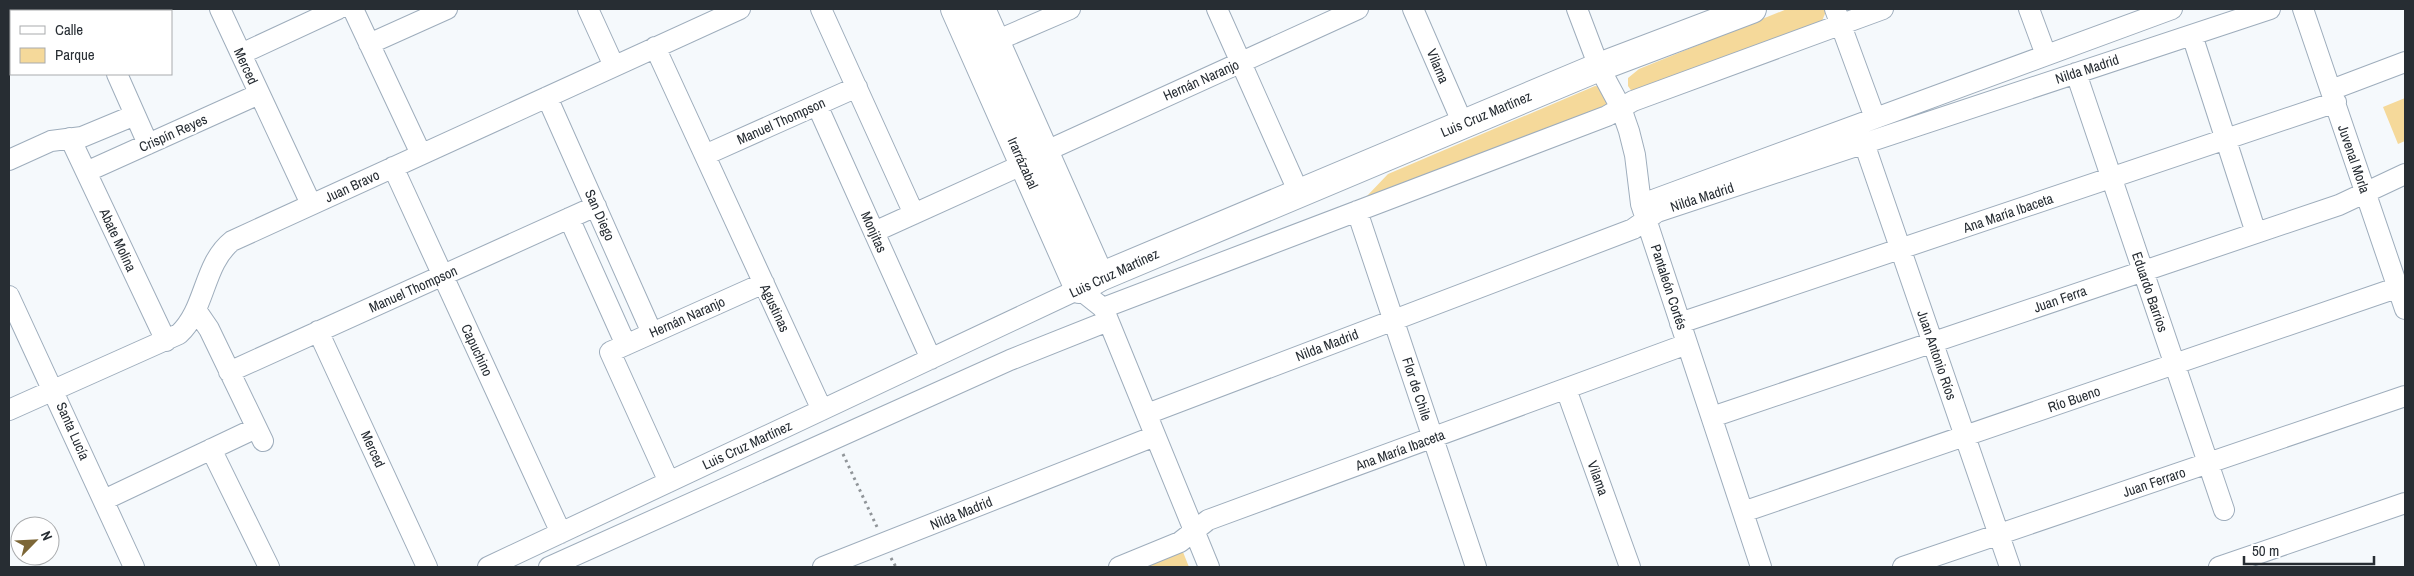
<svg xmlns="http://www.w3.org/2000/svg" width="2414" height="576" font-family="'Archivo Narrow',sans-serif">
	<style>
		.green { fill: #f5d99a }
		.lines { fill: none; stroke-linecap: round; stroke-linejoin: round }
		.street-casing { stroke: #9eadbc; stroke-width: 22 }
		.secondary-casing { stroke: #9eadbc; stroke-width: 30 }
		.path { stroke: #909599; stroke-width: 3; stroke-dasharray: 2.5 4; stroke-linecap: butt }
		.street { stroke: #fff; stroke-width: 20 }
		.secondary { stroke: #fff; stroke-width: 28 }
		.labels { text-anchor: middle; dominant-baseline: central; stroke-width: 5; stroke-linejoin: round; paint-order: stroke }
		.street-label { font-size: 14px; fill: #272d33; stroke: #fff }
	</style>
	<rect width="100%" height="100%" fill="#f5f9fc"/>
	<path class="green" d="M1787 9H1827L1822 21 1633 93 1628 86V78L1639 69Z
		M1595 86 1603 87 1613 99 1607 106 1366 197 1388 174Z
		M2405 98V141L2398 144 2383 107Z
		M1183 552 1189 567H1142Z"/>
	<g class="lines">
		<g class="street-casing">
			<path id="street" d="M89 9 90 11
				M220 9 311 204
				M353 9 421 154
				M588 9 614 66
				M821 9 914 214
				M1217 9 1299 193
				M1413 9 1463 124
				M1577 9 1599 67 1621 108 1629 131 1635 155 1641 204 1761 567
				M1835 9 1875 118
				M2029 9 2046 55
				M2303 9 2405 309
				M48 11 53 9
				M9 29 11 28
				M2192 35 2256 233
				M369 44 447 9
				M984 46 1070 9
				M655 47 822 410
				M241 54 338 9
				M2076 73 2224 510
				M117 74 148 144
				M2331 90 2405 62
				M547 97 652 333
				M817 105 931 359
				M70 138 166 341
				M1864 143 2010 567
				M1044 152 1358 9
				M705 155 857 87
				M9 160 51 141 82 137 135 115
				M393 167 561 533
				M86 172 259 94
				M1653 200 2172 9
				M1357 211 1476 567
				M569 218 626 345
				M874 232 1024 164
				M9 296 134 567
				M1103 308 1607 116 1633 101 1883 9
				M196 310 209 329 263 441
				M1104 310 1209 567
				M1680 323 2336 102
				M318 331 427 567
				M229 372 596 206
				M1566 389 1630 567
				M9 410 179 334C206 309 203 264 232 241L740 9
				M1147 414 1633 229 1657 212 2270 9
				M1712 417 2339 205 2405 174
				M211 449 269 567
				M669 482 610 352 764 283
				M104 500 256 428
				M1743 512 2405 285
				M488 567 1079 289 1103 308
				M549 567 1010 360 1108 321
				M823 567 1155 436
				M1119 567 1180 542 1208 520 1687 344
				M1903 567 2405 396
				M2219 567 2405 503"/>
		</g>
		<g class="secondary-casing">
			<path id="secondary" d="M955 9 1079 289 1100 277 1599 67 1752 9
				M981 9 1100 277"/>
		</g>
		<path class="path" d="M843 454 877 527
			M891 558 896 567"/>
		<use href="#street" class="street"/>
		<use href="#secondary" class="secondary"/>
	</g>
	<g class="labels">
		<g class="street-label">
			<text transform="translate(246 66) rotate(65)">Merced</text>
			<text transform="translate(1438 66) rotate(67)">Vilama</text>
			<text transform="translate(2087 69) rotate(-18)">Nilda Madrid</text>
			<text transform="translate(1201 80) rotate(-24)">Hernán Naranjo</text>
			<text transform="translate(1486 114) rotate(-23)">Luis Cruz Martínez</text>
			<text transform="translate(781 121) rotate(-24)">Manuel Thompson</text>
			<text transform="translate(173 133) rotate(-24)">Crispín Reyes</text>
			<text transform="translate(2354 159) rotate(71)">Juvenal Morla</text>
			<text transform="translate(1023 163) rotate(66)">Irarrázabal</text>
			<text transform="translate(352 186) rotate(-25)">Juan Bravo</text>
			<text transform="translate(1702 197) rotate(-18)">Nilda Madrid</text>
			<text transform="translate(2008 213) rotate(-19)">Ana María Ibaceta</text>
			<text transform="translate(600 215) rotate(66)">San Diego</text>
			<text transform="translate(874 232) rotate(66)">Monjitas</text>
			<text transform="translate(118 240) rotate(65)">Abate Molina</text>
			<text transform="translate(1114 273) rotate(-25)">Luis Cruz Martínez</text>
			<text transform="translate(1669 287) rotate(72)">Pantaleón Cortés</text>
			<text transform="translate(413 289) rotate(-24)">Manuel Thompson</text>
			<text transform="translate(2150 292) rotate(71)">Eduardo Barrios</text>
			<text transform="translate(2060 299) rotate(-19)">Juan Ferra</text>
			<text transform="translate(775 308) rotate(65)">Agustinas</text>
			<text transform="translate(687 317) rotate(-24)">Hernán Naranjo</text>
			<text transform="translate(1327 345) rotate(-21)">Nilda Madrid</text>
			<text transform="translate(477 350) rotate(65)">Capuchino</text>
			<text transform="translate(1937 355) rotate(71)">Juan Antonio Ríos</text>
			<text transform="translate(1417 389) rotate(72)">Flor de Chile</text>
			<text transform="translate(2074 399) rotate(-19)">Río Bueno</text>
			<text transform="translate(73 431) rotate(66)">Santa Lucía</text>
			<text transform="translate(747 445) rotate(-25)">Luis Cruz Martínez</text>
			<text transform="translate(373 449) rotate(65)">Merced</text>
			<text transform="translate(1400 450) rotate(-20)">Ana María Ibaceta</text>
			<text transform="translate(1598 478) rotate(70)">Vilama</text>
			<text transform="translate(2154 482) rotate(-19)">Juan Ferraro</text>
			<text transform="translate(961 513) rotate(-22)">Nilda Madrid</text>
		</g>
	</g>
	<rect width="2414" height="576" fill="none" stroke="#272d33" stroke-width="20"/>
	<rect x="10" y="10" width="162" height="65" fill="#ffffff" stroke="#a9abad"/>
	<rect x="20" y="26" width="25" height="8" fill="#ffffff" stroke="#a9abad"/>
	<text x="55" y="35" font-size="15" fill="#272d33">Calle</text>
	<rect x="20" y="48" width="25" height="15" fill="#f5d99a" stroke="#a9abad"/>
	<text x="55" y="60" font-size="15" fill="#272d33">Parque</text>
	<g transform="translate(35 541) rotate(66)"><circle r="24" fill="#ffffff" stroke="#a9abad"/>
	<path d="M0-4L9 19L0 12L-9 19Z" fill="#7c6636"/>
	<text y="-8" font-size="14" font-weight="bold" text-anchor="middle" fill="#272d33">N</text>
	</g>
	<path d="M2244 556v8h130v-8" fill="none" stroke="#272d33" stroke-width="2.5"/>
	<text x="2252" y="556" font-size="15" fill="#272d33" stroke="#ffffff" stroke-width="4" paint-order="stroke">50 m</text>
</svg>
